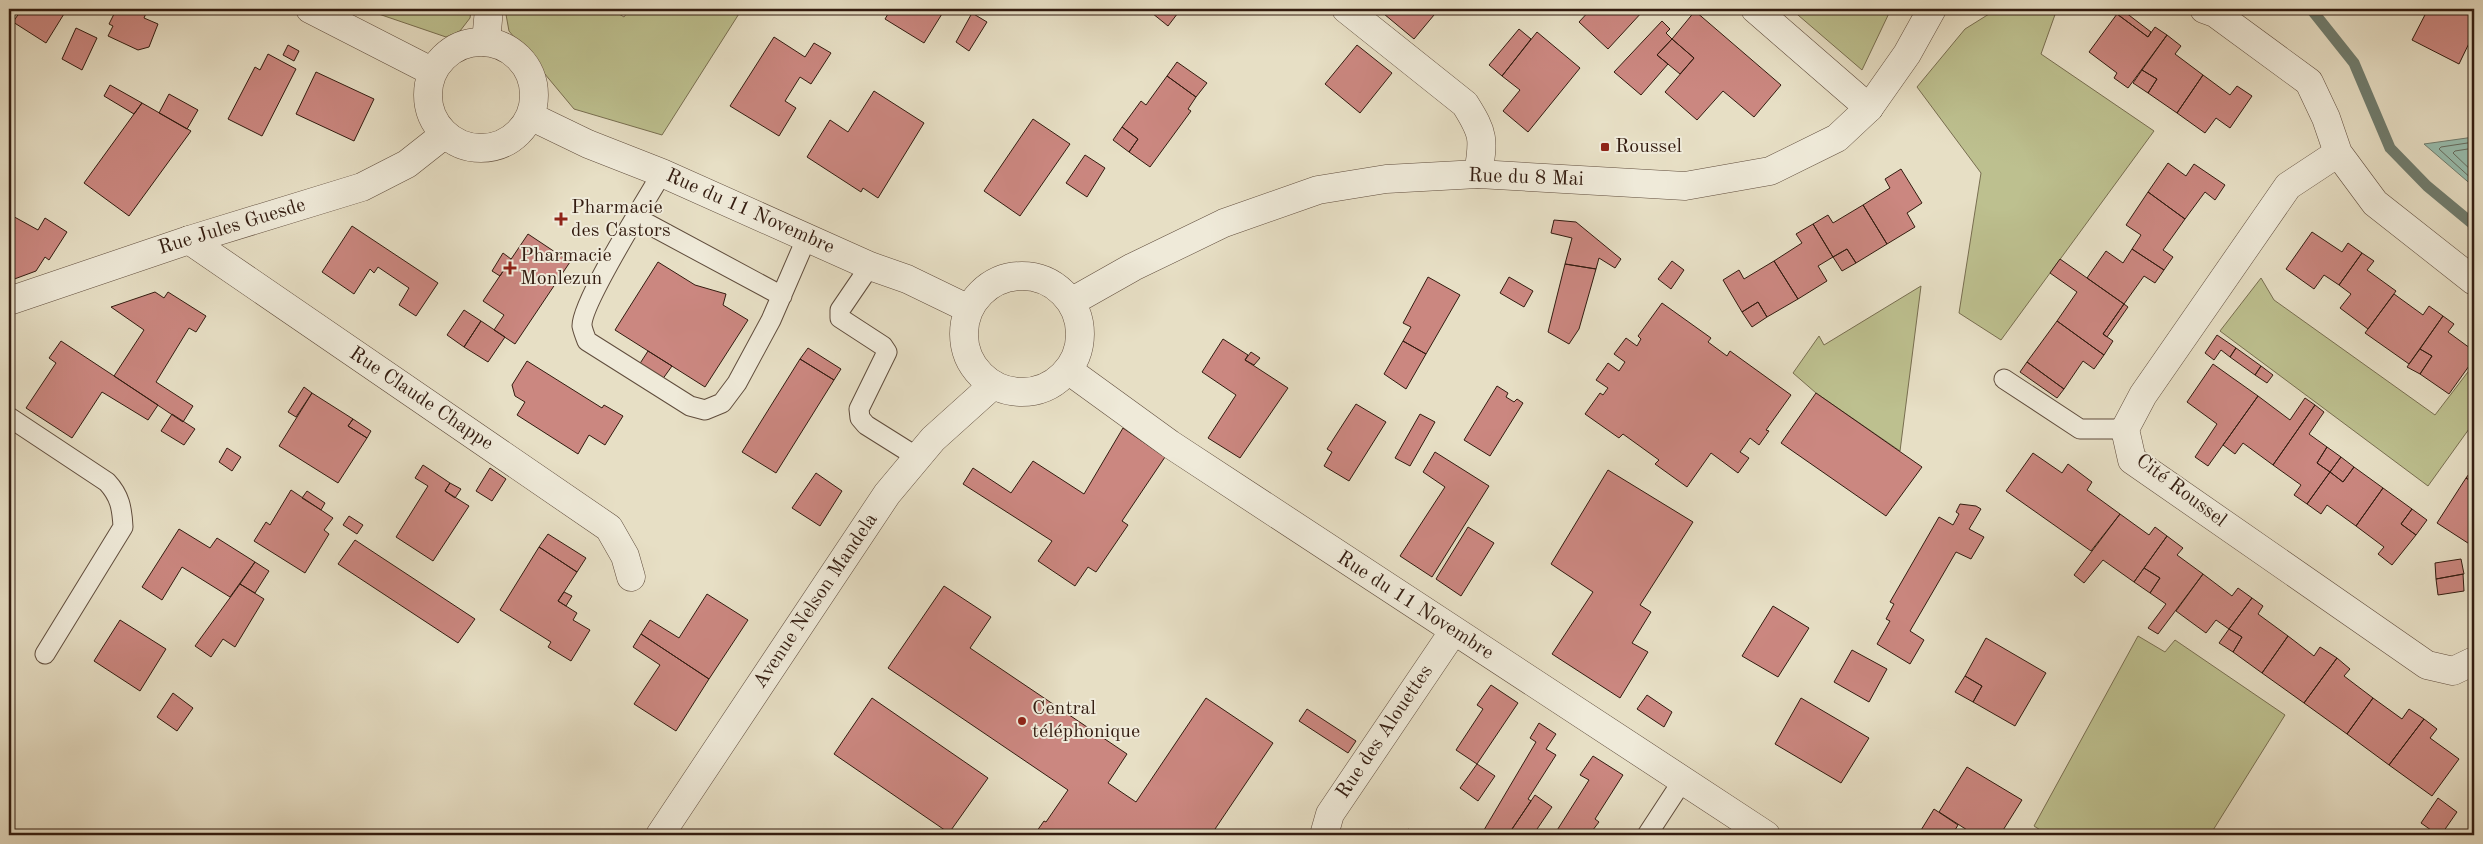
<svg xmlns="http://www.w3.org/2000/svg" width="2483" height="844" font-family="'Old Standard TT',serif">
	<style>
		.green { fill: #bdc08f; stroke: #786e50 }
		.water { fill: #98bdae; stroke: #707d6f }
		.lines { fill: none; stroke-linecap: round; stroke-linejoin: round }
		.shore { stroke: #666c5f; stroke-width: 1 }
		.stream { stroke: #707d6f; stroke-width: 11 }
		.building { fill: #cb8780; stroke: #331c10 }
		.service-casing { stroke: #604d3d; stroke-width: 21 }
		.minor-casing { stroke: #604d3d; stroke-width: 29 }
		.tertiary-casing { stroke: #604d3d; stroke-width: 29 }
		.service { stroke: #efead9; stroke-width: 19 }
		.minor { stroke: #efead9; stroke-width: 28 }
		.tertiary { stroke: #efead9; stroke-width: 28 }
		.poi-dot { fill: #8f2418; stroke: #efead9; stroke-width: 2 }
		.labels { text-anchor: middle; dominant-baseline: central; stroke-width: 4; stroke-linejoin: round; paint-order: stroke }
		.poi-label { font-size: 20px; fill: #331c10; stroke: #efead9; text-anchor: start }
		.street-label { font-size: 20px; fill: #331c10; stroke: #efead9 }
	</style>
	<rect width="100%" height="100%" fill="#e7dfc5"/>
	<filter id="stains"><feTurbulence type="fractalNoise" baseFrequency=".004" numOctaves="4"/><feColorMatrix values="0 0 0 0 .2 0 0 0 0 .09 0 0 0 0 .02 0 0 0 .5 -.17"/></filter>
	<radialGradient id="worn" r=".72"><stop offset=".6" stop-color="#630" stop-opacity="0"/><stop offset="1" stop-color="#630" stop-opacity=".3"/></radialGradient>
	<path class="green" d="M364 9H468L471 11 470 18 460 31 446 37Z
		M505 9H611L624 17 630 9H742L662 135 574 109 509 31Z
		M1791 9H1891L1862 70Z
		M1997 9H2057L2041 54 2154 131 2001 340 1959 313 1981 173 1917 87 1965 29Z
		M2261 278 2274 300 2435 415 2474 364V422L2428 486 2220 331Z
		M1921 286 1900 451 1816 393 1793 373 1819 336 1824 345Z
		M2138 636 2165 652 2175 640 2285 715 2210 835H2048L2034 826Z"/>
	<path class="water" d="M2474 137V187L2424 144Z"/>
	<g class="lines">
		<path class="shore" d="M2474 142 2441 147 2439 149 2474 181
			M2474 148 2455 151 2453 153 2474 173"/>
		<path class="stream" d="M2311 9 2354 63 2390 148 2427 186 2474 225"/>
	</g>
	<path class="building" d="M22 9H67L46 43 13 22Z
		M114 9H154L152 13 147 11 144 18 158 24 149 47 138 50 108 36 113 26 109 24 116 10Z
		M891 9H945L924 43 885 19Z
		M1147 9H1181L1168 26Z
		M1378 9H1439L1414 39Z
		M1591 9H1653L1647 15 1643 11 1608 49 1579 22Z
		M2121 9 2151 32 2148 37 2117 14Z
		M2428 9H2474V33L2459 64 2412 40Z
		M1695 11 1781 85 1754 117 1723 91 1697 120 1665 92 1694 58 1672 39Z
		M972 13 987 22 969 51 956 42Z
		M2117 14 2148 37 2155 27 2167 35 2128 88 2114 78 2117 73 2089 52Z
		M1662 21 1670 29 1666 33 1672 39 1657 55 1668 64 1641 95 1614 72Z
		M76 28 97 38 82 70 62 59Z
		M1519 29 1531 39 1502 76 1489 65Z
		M1537 32 1580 68 1528 132 1503 111 1520 90 1502 76Z
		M2167 35 2181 46 2175 54 2203 75 2177 113 2148 93 2157 79 2142 70Z
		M774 37 805 57 814 43 831 53 811 84 800 77 785 101 796 108 779 136 730 106Z
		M1672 39 1694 58 1680 74 1657 55Z
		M288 45 299 51 294 61 283 55Z
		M1357 45 1392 73 1360 113 1325 84Z
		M268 54 296 69 262 136 228 119 255 67 260 70Z
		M1177 62 1207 83 1196 97 1167 76Z
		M2142 70 2157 79 2148 93 2133 83Z
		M316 72 374 99 354 141 296 114Z
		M2203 75 2230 95 2237 86 2252 96 2230 128 2216 118 2205 133 2177 113Z
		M1167 76 1196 97 1188 109 1191 111 1150 167 1129 152 1138 139 1122 127 1141 101 1146 105Z
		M110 85 142 103 134 114 104 96Z
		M874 91 924 123 878 198 863 188 861 192 807 157 830 120 848 132Z
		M169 94 198 110 187 129 159 113Z
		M142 103 191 131 129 216 84 183Z
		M1033 119 1070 144 1020 216 984 191Z
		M1122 127 1138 139 1129 152 1113 140Z
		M1085 155 1105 168 1087 197 1066 183Z
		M2168 163 2186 176 2194 164 2225 185 2215 200 2205 192 2185 219 2148 192Z
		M1901 169 1922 203 1907 213 1915 227 1887 244 1863 205 1890 188 1885 179Z
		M2148 192 2185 219 2163 250 2173 257 2164 270 2132 249 2141 235 2126 225Z
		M1863 205 1887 244 1856 263 1847 249 1833 257 1813 224 1828 215 1833 223Z
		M9 214 38 230 45 218 67 232 49 260 45 257 36 271 9 281Z
		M1554 220 1576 222 1621 259 1615 268 1599 258 1596 269 1565 264 1572 238 1551 233Z
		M1813 224 1833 257 1818 266 1827 281 1798 299 1774 261 1802 243 1796 234Z
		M352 226 438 283 416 316 399 305 409 288 378 267 374 273 370 269 354 294 322 272Z
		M2312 232 2342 252 2348 243 2362 253 2339 285 2324 275 2314 289 2286 269Z
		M528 234 570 262 515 344 494 330 504 315 483 301Z
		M1847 249 1856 263 1842 271 1833 257Z
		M2132 249 2164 270 2155 283 2144 276 2124 304 2087 278 2106 251 2123 263Z
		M503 253 511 259 500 276 492 271Z
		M2362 253 2374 261 2367 270 2396 291 2368 329 2340 308 2351 294 2339 285Z
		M2060 259 2124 304 2103 334 2113 341 2104 355 2057 321 2077 292 2050 273Z
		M1672 261 1684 270 1671 289 1658 279Z
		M1774 261 1798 299 1767 317 1758 302 1742 312 1723 280 1739 270 1744 279Z
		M658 262 695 285 726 294 723 305 748 320 705 387 615 330Z
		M1565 264 1596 269 1579 329 1569 344 1548 332Z
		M1428 277 1460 295 1426 354 1403 341 1411 327 1403 323Z
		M1509 277 1533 291 1524 307 1500 293Z
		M155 292 164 298 168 292 206 316 196 332 189 328 156 382 193 406 183 422 114 376 144 330 111 307Z
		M2394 294 2423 315 2429 306 2443 316 2409 364 2365 333Z
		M1758 302 1767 317 1752 327 1742 312Z
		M1662 303 1711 338 1708 342 1727 356 1730 351 1791 395 1766 430 1769 431 1759 445 1750 438 1740 452 1749 458 1738 473 1711 453 1687 487 1655 464 1659 460 1623 434 1619 438 1585 414 1600 393 1603 395 1608 388 1596 380 1608 363 1619 371 1625 362 1614 354 1626 338 1637 346 1641 339 1638 336Z
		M2124 304 2128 307 2107 337 2103 334Z
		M464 310 481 321 464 347 447 335Z
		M2443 316 2454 324 2448 332 2474 351V359L2449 394 2420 374 2432 356 2420 349Z
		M481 321 505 337 488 362 464 347Z
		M2057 321 2104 355 2094 369 2083 361 2064 389 2027 362Z
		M2217 335 2236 348 2230 357 2221 350 2214 360 2205 353Z
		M1223 339 1248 355 1245 360 1288 388 1240 458 1208 438 1236 395 1202 372Z
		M61 341 158 405 148 420 102 392 72 438 26 408 56 363 49 358Z
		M1403 341 1426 354 1406 389 1384 374Z
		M808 348 841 369 834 380 800 359Z
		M2236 348 2261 366 2255 375 2230 357Z
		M2420 349 2432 356 2420 374 2407 367Z
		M648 351 672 366 662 380 639 365Z
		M1251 352 1260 358 1254 365 1245 360Z
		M800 359 834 380 776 473 742 452Z
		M527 361 602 408 604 405 623 416 605 445 589 435 578 454 517 415 525 402 515 396 512 385Z
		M2027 362 2064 389 2057 398 2020 372Z
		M2213 364 2258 396 2208 466 2195 457 2217 424 2187 402Z
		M2261 366 2273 375 2267 383 2255 375Z
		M1497 386 1508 393 1506 397 1514 402 1517 399 1523 403 1490 456 1464 440Z
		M304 387 312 393 296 417 288 412Z
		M312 393 353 419 348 426 367 438 338 483 279 446Z
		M1816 393 1922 467 1886 516 1781 443Z
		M2258 396 2290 420 2305 398 2315 405 2273 465 2243 443 2235 454 2223 445Z
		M1356 404 1386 422 1349 481 1324 466 1332 452 1327 449Z
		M2315 405 2324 412 2309 434 2327 447 2317 463 2330 472 2307 504 2294 495 2301 485 2273 465Z
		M172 414 195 429 184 445 161 431Z
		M1420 414 1435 422 1410 466 1395 458Z
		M353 419 371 431 367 438 348 426Z
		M1123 428 1165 457 1122 521 1128 525 1096 572 1088 567 1075 586 1038 561 1052 541 963 484 973 468 1011 493 1033 461 1084 494Z
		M2327 447 2341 457 2330 472 2317 463Z
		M227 448 241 457 232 471 219 462Z
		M1435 452 1489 486 1432 577 1400 556 1445 487 1423 472Z
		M2033 453 2062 473 2068 464 2092 482 2087 490 2120 514 2091 551 2006 491Z
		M2341 457 2354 467 2343 482 2330 472Z
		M423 465 450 483 445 491 469 506 433 561 396 537 428 486 415 478Z
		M2354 467 2383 488 2356 526 2327 505 2321 514 2307 504 2330 472 2343 482Z
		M2474 467V483L2466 478Z
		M490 468 506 479 492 501 476 491Z
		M1608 470 1693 522 1640 605 1651 612 1632 643 1648 652 1620 698 1552 654 1593 592 1551 564Z
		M816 473 842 491 820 526 792 508Z
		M2466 478 2474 483V547L2437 523Z
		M450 483 461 489 455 498 445 491Z
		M2383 488 2412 509 2401 524 2416 535 2392 565 2378 554 2384 547 2356 526Z
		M291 490 333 518 324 530 329 534 305 573 254 541 266 522 270 525Z
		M307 491 325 503 321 510 302 498Z
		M1960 504 1976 506 1981 509 1969 529 1984 537 1971 559 1956 552 1910 631 1924 640 1910 664 1877 644 1890 621 1886 619 1894 604 1890 602 1939 517 1953 525 1959 514 1956 512Z
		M2412 509 2427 520 2416 535 2401 524Z
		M2120 514 2149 535 2155 527 2167 536 2134 582 2103 560 2084 583 2074 575Z
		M349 516 363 525 357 534 343 525Z
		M1468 527 1494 543 1461 596 1436 579Z
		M179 529 210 548 217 538 255 562 230 597 182 567 162 600 142 587Z
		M548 534 586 558 577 572 539 547Z
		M2167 536 2183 548 2177 555 2203 574 2158 634 2148 628 2166 604 2150 593 2160 578 2144 568Z
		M355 540 475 619 458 643 338 564Z
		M539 547 577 572 558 601 577 613 573 620 590 630 571 661 548 647 551 642 500 610Z
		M2461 559 2464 574 2436 579 2435 563Z
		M255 562 269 571 255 593 240 584Z
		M2144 568 2160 578 2150 593 2134 582Z
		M2203 574 2232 596 2238 588 2252 598 2229 629 2216 620 2206 633 2176 611Z
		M2463 574 2464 591 2438 595 2436 579Z
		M240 584 264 599 235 647 223 639 211 657 195 646Z
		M944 586 991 617 970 648 1127 754 1108 783 1136 802 1206 698 1273 743 1211 835H1194L1185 830 1182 835H1034L1044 821 1046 822 1068 790 888 668Z
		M564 592 572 596 566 606 558 601Z
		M707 594 748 620 709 679 641 634 650 620 679 638Z
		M2252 598 2263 606 2258 614 2288 636 2262 673 2233 652 2242 637 2229 629Z
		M1773 606 1809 628 1778 677 1742 656Z
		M120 620 166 649 140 691 94 661Z
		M2229 629 2242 637 2233 652 2219 643Z
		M641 634 709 679 676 731 634 704 660 665 633 647Z
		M2288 636 2314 656 2320 647 2337 658 2304 703 2262 673Z
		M1986 638 2046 673 2015 726 1973 702 1982 686 1965 676Z
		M1852 650 1887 669 1869 702 1834 682Z
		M2337 658 2350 669 2344 676 2373 698 2347 734 2304 703Z
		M1965 676 1982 686 1973 702 1955 692Z
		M1491 685 1518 703 1477 764 1456 750 1483 709 1477 705Z
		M173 693 193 708 177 731 157 717Z
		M1647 695 1672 712 1664 727 1637 709Z
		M872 698 988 778 949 833 834 754Z
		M1801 698 1869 738 1841 783 1775 744Z
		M2373 698 2402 719 2409 709 2424 719 2389 765 2347 734Z
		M1307 709 1356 741 1348 753 1299 721Z
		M2424 719 2437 729 2430 738 2459 759 2432 796 2389 765Z
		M1539 723 1556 734 1546 749 1556 755 1528 799 1531 801 1508 835H1481L1536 742 1530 738Z
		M1593 756 1623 775 1595 819 1599 822 1589 835H1554L1589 780 1580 775Z
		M1477 764 1495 776 1478 801 1460 788Z
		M1967 767 2022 800 2000 835H1975L1939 812Z
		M1535 795 1552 807 1533 835H1508Z
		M2438 798 2457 812 2441 835H2438L2421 823Z
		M1934 809 1958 825 1952 835H1918Z
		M1408 829 1417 835H1404Z"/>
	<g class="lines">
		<g class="service-casing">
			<path id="service" d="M662 173C647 199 581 303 582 326 583 331 585 336 587 341L690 406 705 410 722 403 737 383 771 320 807 237
				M637 218 782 296
				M870 266 840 310V318L883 346 887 352 859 409 860 418 866 425 917 457
				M2004 379 2080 429H2125
				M9 417 107 482C120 496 122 508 123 527L45 654
				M1647 835 1683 780"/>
		</g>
		<g class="minor-casing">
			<path id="minor" d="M1346 9 1465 104C1484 134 1484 139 1478 174
				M1755 9 1869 108
				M2204 9 2215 13 2309 82 2326 118 2338 153 2375 203 2474 281
				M486 42 489 9
				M2338 153 2288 186 2143 395 2125 429 2132 460 2427 665 2453 671 2474 661
				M189 240 609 528 625 556 631 577
				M660 835 887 494 933 439 993 385
				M1324 835 1330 814 1453 632"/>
		</g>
		<g class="tertiary-casing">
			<path id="tertiary" d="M310 9 433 72
				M428 95a53 53 0 1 1 106 0a53 53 0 1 1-106 0Z
				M530 116 588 144 662 173 870 266 907 279 969 309
				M964 334a58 58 0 1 1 116 0a58 58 0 1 1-116 0Z
				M9 301 189 240 362 187 407 164 445 134
				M1071 302 1133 267 1224 223 1318 190 1386 179 1478 174 1685 186 1770 171 1837 138 1869 108 1907 54 1932 9
				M1068 370 1170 444 1766 835"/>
		</g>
		<use href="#service" class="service"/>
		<use href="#minor" class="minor"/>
		<use href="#tertiary" class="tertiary"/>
	</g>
	<g class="poi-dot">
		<rect x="1600" y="142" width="10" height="10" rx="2.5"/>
		<path d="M558.5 211.5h5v5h5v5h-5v5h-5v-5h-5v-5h5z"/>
		<path d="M507.5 260.5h5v5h5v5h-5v5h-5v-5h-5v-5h5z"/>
		<circle cx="1022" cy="721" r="5"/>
	</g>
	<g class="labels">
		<g class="poi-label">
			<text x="1615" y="147">Roussel</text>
			<text x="571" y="208">Pharmacie<tspan x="571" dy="23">des Castors</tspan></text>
			<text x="520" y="256">Pharmacie<tspan x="520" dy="23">Monlezun</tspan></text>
			<text x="1032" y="709">Central<tspan x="1032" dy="23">téléphonique</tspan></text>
		</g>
		<g class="street-label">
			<text transform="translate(1526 178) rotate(2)">Rue du 8 Mai</text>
			<text transform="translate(750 212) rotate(24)">Rue du 11 Novembre</text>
			<text transform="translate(232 227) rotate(-17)">Rue Jules Guesde</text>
			<text transform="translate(421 399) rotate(34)">Rue Claude Chappe</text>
			<text transform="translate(2181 491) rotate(37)">Cité Roussel</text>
			<text transform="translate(816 601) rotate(-56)">Avenue Nelson Mandela</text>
			<text transform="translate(1415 606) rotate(33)">Rue du 11 Novembre</text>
			<text transform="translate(1385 732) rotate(-56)">Rue des Alouettes</text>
		</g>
	</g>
	<rect width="2483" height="844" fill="none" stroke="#e7dfc5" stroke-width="30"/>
	<rect x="10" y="10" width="2463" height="824" fill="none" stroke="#331c10" stroke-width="2.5"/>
	<rect x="15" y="15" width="2453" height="814" fill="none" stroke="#331c10"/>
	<rect width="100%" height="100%" filter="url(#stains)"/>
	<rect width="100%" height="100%" fill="url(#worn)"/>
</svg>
